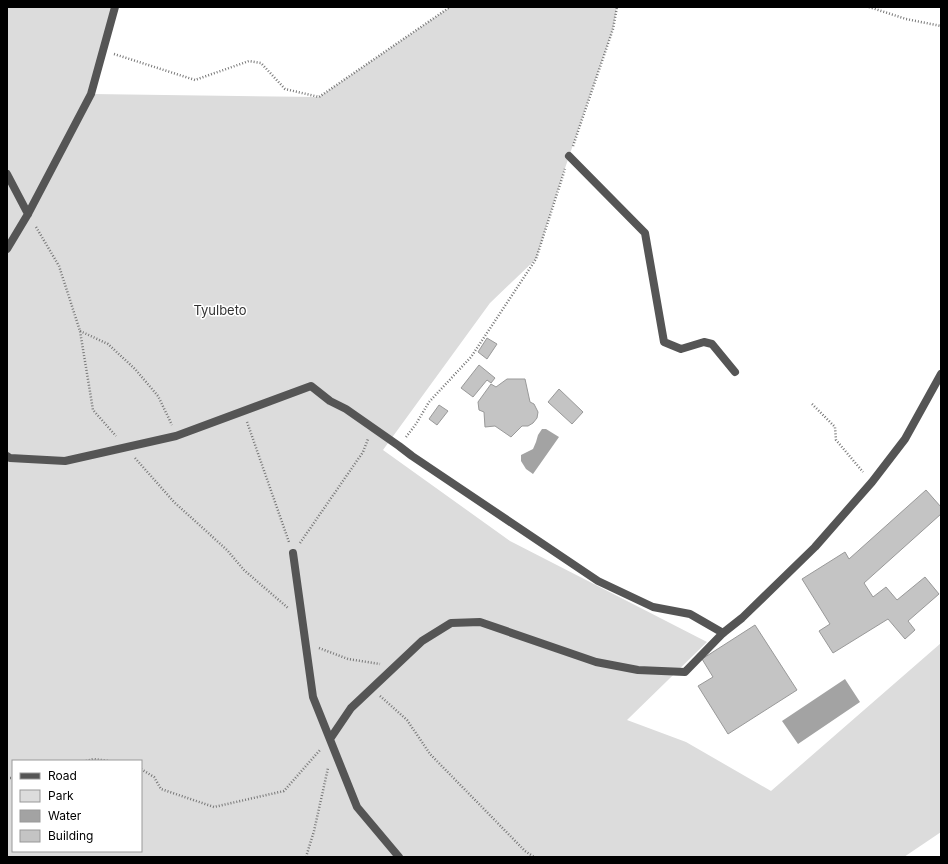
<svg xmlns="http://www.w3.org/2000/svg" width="948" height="864" font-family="Inter,sans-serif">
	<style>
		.green { fill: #dcdcdc; fill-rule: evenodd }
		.water { fill: #a3a3a3 }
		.building { fill: #c4c4c4; stroke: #999 }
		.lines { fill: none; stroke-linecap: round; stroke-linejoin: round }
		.path { stroke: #777; stroke-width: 2.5; stroke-dasharray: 1 2; stroke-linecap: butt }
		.service { stroke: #555; stroke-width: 8 }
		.pedestrian { stroke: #555; stroke-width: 8 }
		.minor { stroke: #555; stroke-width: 8 }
		.labels { text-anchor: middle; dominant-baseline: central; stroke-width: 3; stroke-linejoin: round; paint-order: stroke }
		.park-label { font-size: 13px; fill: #333; stroke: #fff }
	</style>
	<rect width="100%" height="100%" fill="#fff"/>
	<path class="green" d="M7 7H115L92 94 319 97 450 7H617L613 29 563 174 536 259 490 303 383 450 510 541 707 642 627 720 686 742 771 791 941 643V832L904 857H7ZM13 761H141V851H13Z"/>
	<path class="water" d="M542 429H546L559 437 533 474 526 469 521 461V455L533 449 536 442 538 435Z
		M845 679 860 702 798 744 782 721Z"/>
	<path class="building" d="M487 338 497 344 487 359 478 352Z
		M479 365 495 378 491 383 487 380 473 397 461 388Z
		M507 379H525L530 402 534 404 538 412 537 418 533 423 528 426H522L511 437 495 426 485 427 484 412 479 410 478 402 491 384 496 387Z
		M559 389 583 412 572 424 548 402Z
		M439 405 448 411 437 425 429 419Z
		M926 490 941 507V514L864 583 873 597 886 587 897 600 925 577 939 594 908 621 915 630 905 639 888 619 833 653 819 631 830 624 802 579 845 552 849 559Z
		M755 625 797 690 728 734 698 686 713 677 702 659Z"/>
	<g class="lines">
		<path class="path" d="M869 7 906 19 941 26
			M114 54 195 80 249 61 261 63 285 89 319 97 450 7
			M573 146 613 29 617 7
			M36 227 59 266 80 331 93 410 116 436
			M80 331 108 344 135 369 158 396 172 425
			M812 404 835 427 836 440 863 472
			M247 422 289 542
			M406 437 416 424 429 402 471 357 536 259 565 169
			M135 458 174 502 227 550 244 570 288 608
			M300 543 363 452 368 439
			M319 648 348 659 380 664
			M380 696 407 720 430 754 525 851 534 857
			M86 761 93 759 109 761
			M141 769 154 777 161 789 214 807 284 791 320 750
			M7 778H13
			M306 857 314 831 328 768"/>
		<path class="service" d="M569 156 645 233 664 342 681 349 704 342 712 344 735 372"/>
		<path class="pedestrian" d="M7 174 28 214
			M7 249 28 214 91 94 115 7
			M7 456 10 458 65 461 176 436 311 386 330 401 346 409 399 446 412 456 598 581 653 607 690 614 723 633 685 672 638 670 596 662 480 622 451 623 422 641 351 708 330 739
			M293 553 313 697 357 807 399 857"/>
		<path class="minor" d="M723 633 742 618 815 547 872 482 905 439 941 374"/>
	</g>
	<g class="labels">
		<g class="park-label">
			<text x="220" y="310">Tyulbeto</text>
		</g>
	</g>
	<rect width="948" height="864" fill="none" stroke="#000000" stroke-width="16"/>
	<rect x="12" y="760" width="130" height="92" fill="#ffffff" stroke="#999999"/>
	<rect x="20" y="773" width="20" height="6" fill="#555555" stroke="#999999"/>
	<text x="48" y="780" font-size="12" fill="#000000">Road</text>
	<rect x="20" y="790" width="20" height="12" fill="#dcdcdc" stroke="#999999"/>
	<text x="48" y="800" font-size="12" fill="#000000">Park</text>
	<rect x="20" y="810" width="20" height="12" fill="#a3a3a3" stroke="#999999"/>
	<text x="48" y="820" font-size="12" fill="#000000">Water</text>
	<rect x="20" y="830" width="20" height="12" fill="#c4c4c4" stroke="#999999"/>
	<text x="48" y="840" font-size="12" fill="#000000">Building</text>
</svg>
